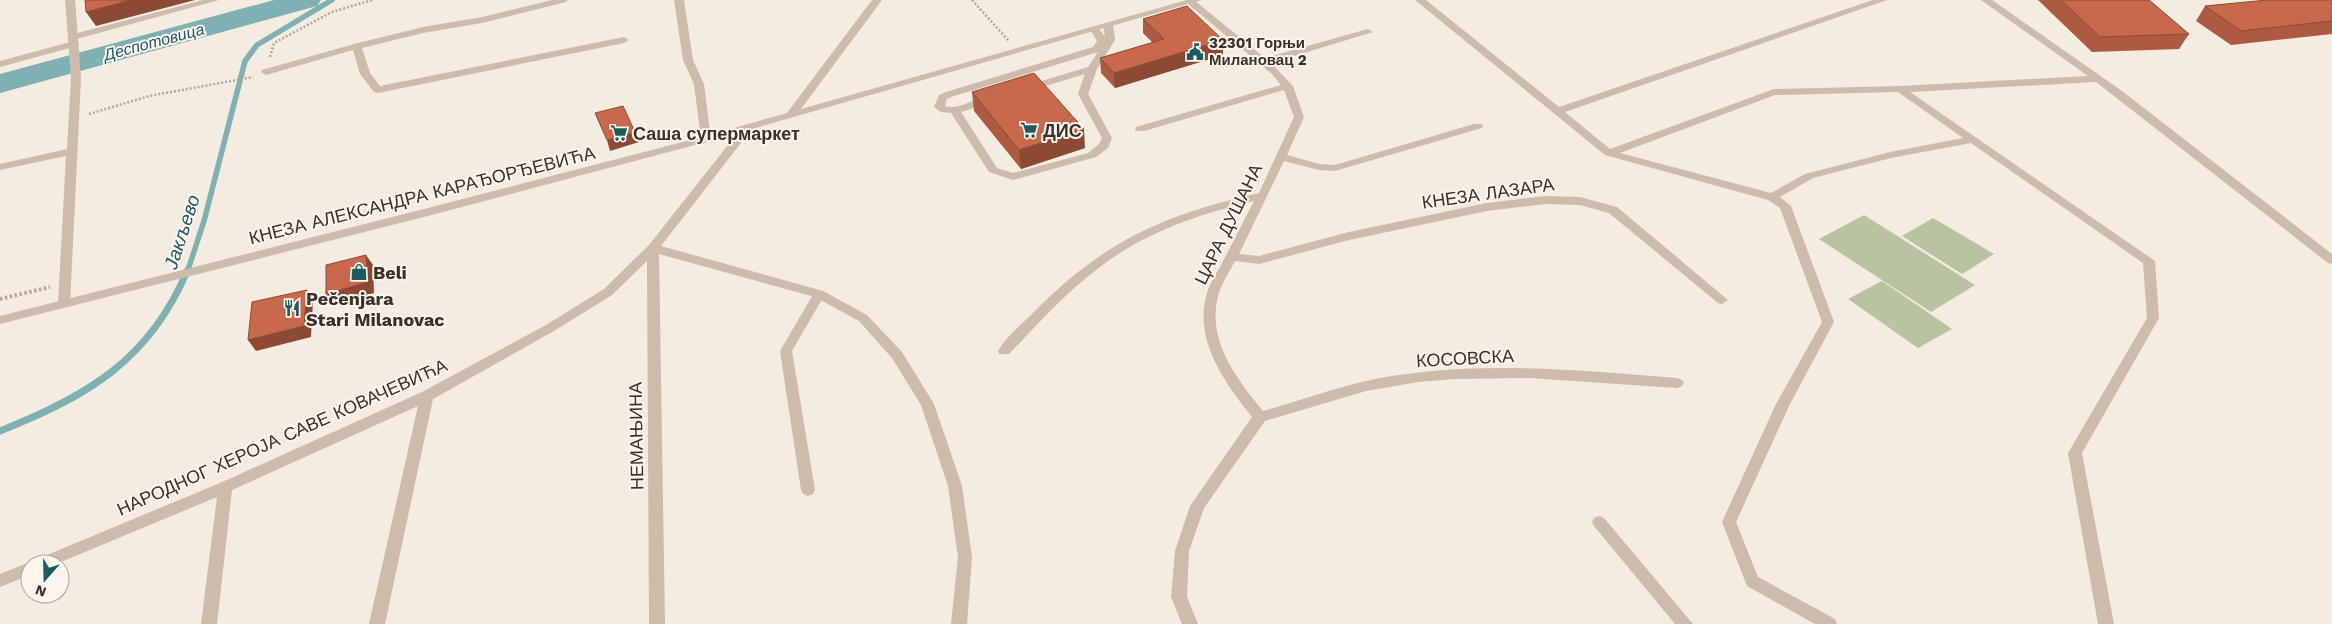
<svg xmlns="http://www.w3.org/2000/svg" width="2332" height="624" font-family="'Work Sans',sans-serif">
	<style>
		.green { fill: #b8c4a0 }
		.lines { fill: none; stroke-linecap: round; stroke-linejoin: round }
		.stream-far1 { stroke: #7fb0b2; stroke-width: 5.5 }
		.stream { stroke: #7fb0b2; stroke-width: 7 }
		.river { fill: #7fb0b2; fill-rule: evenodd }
		.path-far1 { stroke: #b9a596; stroke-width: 2.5; stroke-dasharray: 2 2; stroke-linecap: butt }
		.path { stroke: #b9a596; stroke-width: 4; stroke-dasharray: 2.5 2.5; stroke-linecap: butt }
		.service { fill: #cdbbac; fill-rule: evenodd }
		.minor { fill: #cdbbac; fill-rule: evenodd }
		.tertiary { fill: #cdbbac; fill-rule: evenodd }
		.wall { fill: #ac5a40 }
		.shaded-wall { fill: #8c4a34 }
		.building { fill: #c8694b; stroke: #8c4a34 }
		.labels { text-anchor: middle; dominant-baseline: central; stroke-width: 4; stroke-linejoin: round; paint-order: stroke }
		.far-poi-label { font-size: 15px; font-weight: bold; fill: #3b302b; stroke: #fbf5ee; text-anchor: start }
		.far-water-label { font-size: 16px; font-style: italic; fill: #1f5a5e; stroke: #fbf5ee }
		.poi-label { font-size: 18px; font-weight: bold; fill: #3b302b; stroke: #fbf5ee; text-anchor: start }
		.street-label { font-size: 18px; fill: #3b302b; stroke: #fbf5ee }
		.water-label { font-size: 19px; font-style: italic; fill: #1f5a5e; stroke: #fbf5ee }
	</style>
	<rect width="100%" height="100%" fill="#f4ebe1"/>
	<path class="green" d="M1864 215 1975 285 1931 312 1819 239Z
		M1933 218 1994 254 1962 274 1902 236Z
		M1882 281 1952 329 1918 348 1848 299Z"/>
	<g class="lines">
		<path class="stream-far1" d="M187 273 204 221 245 61 257 45 332 0"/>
		<path class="stream" d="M0 431C86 397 150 360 187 271"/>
		<path class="river" d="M274 0H321L317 6 0 93V74Z"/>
		<path class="path-far1" d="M972 0 1009 41
			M270 57 274 43 332 12 372 0
			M89 114 149 96 253 77"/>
		<path class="path" d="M0 299 50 287"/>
		<path class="service" d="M203 0H219L73 40 68 37 70 35Z
			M674 0H684L693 60 704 84 711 139 706 142 701 139 694 84 683 60Z
			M1415 0H1426L1559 107 1873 0H1887L1565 112 1610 149 1774 89 1900 86 2088 76 1981 0H1992L2122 91 2332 254V264L2328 263 2096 82 1910 92 2155 261 2159 318 2082 453 2114 624H2098L2068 453 2147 318 2143 263 1971 143 1891 158 1813 178 1780 197 1791 206 1834 322 1790 404 1736 522 1758 577 1835 619 1837 624H1815L1747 586 1722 522 1776 404 1822 322 1780 208 1768 200 1605 155ZM1898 92 1963 138 1890 152 1805 174 1771 193 1620 153 1775 95Z
			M1108 22 1113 25 1115 40 1097 69 1088 94 1112 138 1108 148 1096 157 1013 180 989 172 951 113 941 112 934 107 939 95 946 92 1093 47 1097 41 1090 29 1095 26 1098 27 1105 37 1103 25ZM1098 52 1088 67 1025 86 1024 88 1029 91 1085 74 1078 94 1102 138 1099 144 1088 153 1013 173 997 168 961 112 992 102V98C976 94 962 111 945 106L947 99 954 96Z
			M74 41 79 44 77 46 0 67V61Z
			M819 290 825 294 792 351 815 490 813 494 808 496 803 494 801 490 780 351 815 291Z"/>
		<path class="minor" d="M65 0H75L81 78 70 304 64 308 58 304 66 156 0 170V164L67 149 71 78Z
			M552 0H568L566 2 482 23 423 33 362 48 370 73 380 86 624 37 629 40 624 43 378 93 374 92 360 74 353 50 266 75 261 72 262 70 354 44 423 27 482 17Z
			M872 0H882L795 117H787V113Z
			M1188 0H1194L1265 58 1368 29 1373 32 1271 63 1293 86 1304 117 1287 155 1319 164 1335 165 1474 124H1482L1483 126 1482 128 1335 171 1319 170 1284 161 1239 254 1259 256 1349 232 1487 203 1546 196 1580 197 1617 207 1728 300 1722 304 1718 303 1609 213 1580 205 1546 204 1487 211 1349 240 1259 264 1235 261C1230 271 1222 282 1219 293 1205 338 1236 378 1263 411 1302 400 1340 386 1380 378 1478 360 1579 370 1677 378L1682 380 1684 383 1682 386 1677 388 1529 378 1454 379 1418 382 1366 391 1265 421 1204 508 1189 551 1187 597 1198 624H1182L1171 597 1175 551 1190 506 1252 417C1225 383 1193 340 1207 293 1210 283 1216 274 1221 265 1232 244 1243 222 1254 201 1200 214 1145 232 1100 267 1066 292 1038 324 1009 354H999L998 351C1006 337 1022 324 1034 312 1104 241 1163 215 1259 193L1294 117 1284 90 1144 131H1136L1135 129 1136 127 1281 85 1272 74 1188 4Z
			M747 125 751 126V130L661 246 823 291 867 315 902 352 934 404 962 486 972 557 967 624H951L958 557 948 486 921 405 892 358 859 321 815 297 659 254 665 624H649L647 261 612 295 554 331 433 399 385 624H369L418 406 232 490 217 624H201L217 497 56 564H30V575L0 587V574L30 562 33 563 35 560 220 483 422 392 546 325 604 289 649 245 743 126Z
			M1599 516 1604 518 1693 624H1675L1594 526 1592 522 1594 518Z"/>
		<path class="tertiary" d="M1187 0H1202L710 141 424 217 0 324V316L424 209 702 137Z"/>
	</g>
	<path class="wall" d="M2038 0H2149L2189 34 2179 49 2092 52Z
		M2332 0V34L2231 45 2196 21 2205 6Z
		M1143 19 1223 40V55L1115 88 1101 73 1100 58 1153 43 1143 33Z
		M972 92 1085 148 1021 169 974 111Z"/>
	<path class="shaded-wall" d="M131 0H195L96 26 86 12Z
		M1223 40V55L1115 88 1114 73Z
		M1084 129 1085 148 1021 169 1019 150Z
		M635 132 639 142 610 151 607 140Z
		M366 255 373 265 374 293 333 304 326 294Z
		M307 290 313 300 311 337 256 351 248 340Z"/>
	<path class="building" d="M85 0H131L86 12Z
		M2061 0H2149L2189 34 2100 37Z
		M2267 0H2332V21L2241 31 2205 6Z
		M1187 6 1223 40 1114 73 1100 58 1164 39 1143 19Z
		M1034 73 1084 129 1019 150 972 92Z
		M623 106 635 132 607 140 595 113Z
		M366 255 368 282 326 294V265Z
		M307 290 304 326 248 340 252 302Z"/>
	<defs>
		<g id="civic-bare" transform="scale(1.35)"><path d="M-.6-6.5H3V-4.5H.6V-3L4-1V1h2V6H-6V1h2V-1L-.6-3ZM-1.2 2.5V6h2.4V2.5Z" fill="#1f5a5e" stroke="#fbf5ee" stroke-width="2.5" paint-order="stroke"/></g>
		<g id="supermarket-bare" transform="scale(1.35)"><path d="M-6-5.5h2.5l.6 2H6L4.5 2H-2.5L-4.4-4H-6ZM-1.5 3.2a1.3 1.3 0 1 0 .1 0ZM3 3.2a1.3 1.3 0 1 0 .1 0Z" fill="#1f5a5e" stroke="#fbf5ee" stroke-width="2.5" paint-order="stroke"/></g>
		<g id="shop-bare" transform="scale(1.35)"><path d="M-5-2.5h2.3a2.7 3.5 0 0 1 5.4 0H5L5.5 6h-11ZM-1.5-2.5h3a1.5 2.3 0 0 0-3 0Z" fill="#1f5a5e" stroke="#fbf5ee" stroke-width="2.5" paint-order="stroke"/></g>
		<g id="restaurant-bare" transform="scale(1.35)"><path d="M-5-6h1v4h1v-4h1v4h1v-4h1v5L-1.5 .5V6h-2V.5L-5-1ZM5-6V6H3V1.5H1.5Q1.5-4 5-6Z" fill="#1f5a5e" stroke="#fbf5ee" stroke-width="2.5" paint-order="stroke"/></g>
	</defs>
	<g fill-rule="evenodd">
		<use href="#civic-bare" x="1195" y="52"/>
		<use href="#supermarket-bare" x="1029" y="130"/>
		<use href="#supermarket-bare" x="619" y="133"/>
		<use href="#shop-bare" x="359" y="272"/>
		<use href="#restaurant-bare" x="292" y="308"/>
	</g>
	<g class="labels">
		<g class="far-poi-label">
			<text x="1209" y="43">32301 Горњи<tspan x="1209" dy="17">Милановац 2</tspan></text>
		</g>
		<g class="far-water-label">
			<text transform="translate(154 42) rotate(-15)">Деспотовица</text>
		</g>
		<g class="poi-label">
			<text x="1043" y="130">ДИС</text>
			<text x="633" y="133">Саша супермаркет</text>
			<text x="373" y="272">Beli</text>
			<text x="306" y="298">Pečenjara<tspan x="306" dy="21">Stari Milanovac</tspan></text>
		</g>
		<g class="street-label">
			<text transform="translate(1488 193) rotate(-8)">КНЕЗА ЛАЗАРА</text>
			<text transform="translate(422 195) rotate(-14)">КНЕЗА АЛЕКСАНДРА КАРАЂОРЂЕВИЋА</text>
			<text transform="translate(1228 224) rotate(-64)">ЦАРА ДУШАНА</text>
			<text transform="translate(1465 358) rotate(-3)">КОСОВСКА</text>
			<text transform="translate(636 436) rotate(-91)">НЕМАЊИНА</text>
			<text transform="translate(282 437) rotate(-24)">НАРОДНОГ ХЕРОЈА САВЕ КОВАЧЕВИЋА</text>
		</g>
		<g class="water-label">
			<text transform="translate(182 232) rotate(-72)">Јакљево</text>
		</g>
	</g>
	<g transform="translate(45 579) rotate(200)"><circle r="24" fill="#fbf5ee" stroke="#aea6a0"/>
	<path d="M0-4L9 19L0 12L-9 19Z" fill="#1f5a5e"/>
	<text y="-8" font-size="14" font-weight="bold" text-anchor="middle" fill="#3b302b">N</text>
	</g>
</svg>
